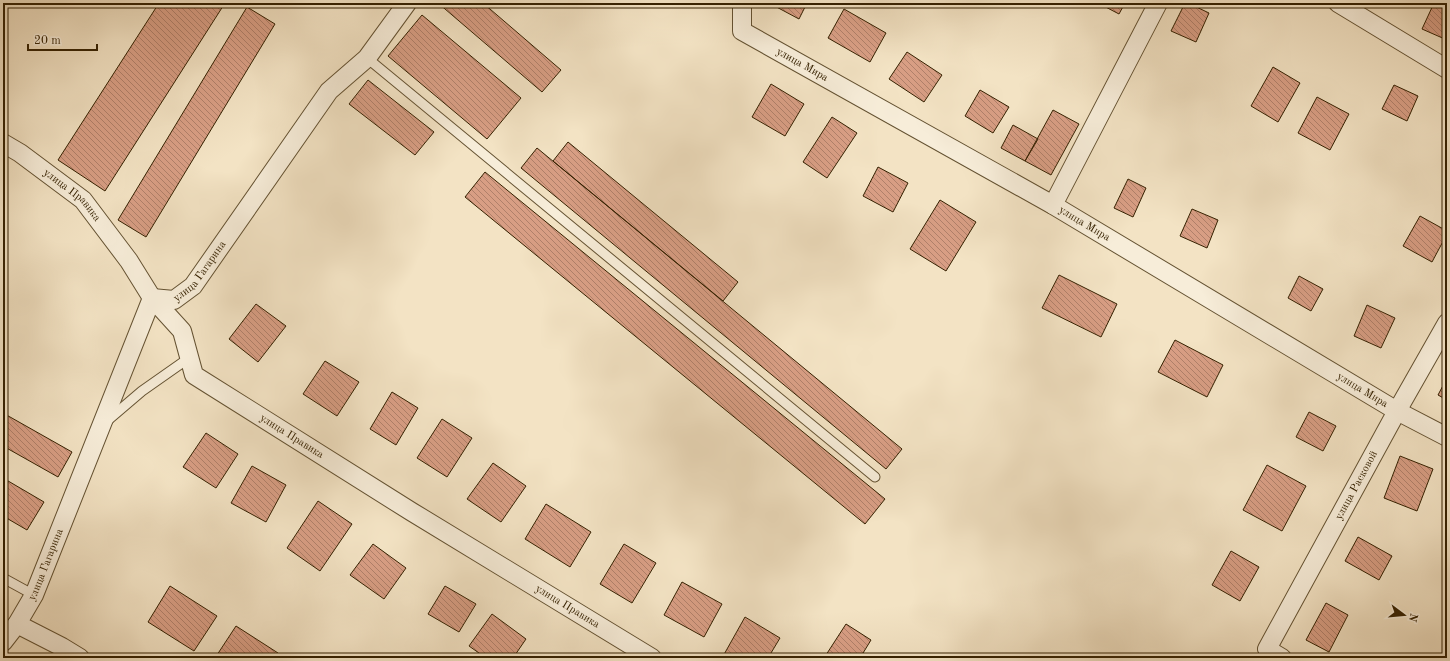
<svg xmlns="http://www.w3.org/2000/svg" width="1450" height="661" font-family="'Old Standard TT',serif">
	<style>
		.building { fill: url(#building-back-hatch); stroke: #352101 }
		.lines { fill: none; stroke-linecap: round; stroke-linejoin: round }
		.lane-casing { stroke: #645232; stroke-width: 11 }
		.street-casing { stroke: #645232; stroke-width: 20 }
		.lane { stroke: #f7edd9; stroke-width: 9 }
		.street { stroke: #f7edd9; stroke-width: 18 }
		.labels { text-anchor: middle; dominant-baseline: central; stroke-width: 3; stroke-linejoin: round; paint-order: stroke }
		.street-label { font-size: 11px; fill: #352101; stroke: #f7edd9 }
	</style>
	<defs>
		<pattern id="building-back-hatch" width="6" height="6" patternUnits="userSpaceOnUse"><rect width="6" height="6" fill="#d89e84"/><path d="M-1 5l2 2M0 0l6 6M5-1l2 2" fill="none" stroke="#b0806a"/></pattern>
	</defs>
	<rect width="100%" height="100%" fill="#f3e3c4"/>
	<filter id="stains"><feTurbulence type="fractalNoise" baseFrequency=".005" numOctaves="4"/><feColorMatrix values="0 0 0 0 .2 0 0 0 0 .09 0 0 0 0 .02 0 0 0 .5 -.17"/></filter>
	<radialGradient id="worn" r=".72"><stop offset=".6" stop-color="#630" stop-opacity="0"/><stop offset="1" stop-color="#630" stop-opacity=".3"/></radialGradient>
	<path class="building" d="M159 3H225L105 191 58 160Z
		M438 3H483L561 70 542 92Z
		M769 3H807L799 19Z
		M1098 3H1125L1119 14Z
		M1185 3H1188L1209 13 1196 42 1171 31Z
		M1434 3H1447V40L1422 29Z
		M247 7 275 24 146 237 118 220Z
		M844 9 886 33 870 62 828 38Z
		M422 15 521 98 487 139 388 56Z
		M907 52 942 75 924 102 889 79Z
		M1273 67 1300 83 1278 122 1251 106Z
		M368 80 434 132 415 155 349 104Z
		M771 84 804 104 785 136 752 117Z
		M1394 85 1418 96 1407 121 1382 109Z
		M980 90 1009 107 993 133 965 116Z
		M1317 97 1349 114 1330 150 1298 133Z
		M1053 110 1079 124 1051 175 1025 161Z
		M832 117 857 133 827 178 803 162Z
		M1013 125 1038 139 1025 161 1001 148Z
		M568 142 738 282 723 301 553 161Z
		M537 148 902 449 886 469 521 168Z
		M878 167 908 183 893 212 863 196Z
		M485 172 885 499 865 524 465 197Z
		M1128 179 1146 188 1133 217 1114 208Z
		M940 200 976 222 946 271 910 249Z
		M1192 209 1218 220 1207 248 1180 236Z
		M1420 216 1447 231V234L1432 262 1403 246Z
		M1059 275 1117 304 1101 337 1042 308Z
		M1299 276 1323 289 1311 311 1288 298Z
		M256 304 286 326 258 362 229 339Z
		M1367 305 1395 318 1381 348 1354 336Z
		M1175 340 1223 365 1207 397 1158 372Z
		M325 361 359 382 337 416 303 394Z
		M1447 378V400L1438 395Z
		M392 392 418 408 396 445 370 429Z
		M1309 412 1336 426 1323 451 1296 437Z
		M3 413 72 452 58 477 3 446Z
		M442 419 472 438 447 477 417 458Z
		M206 433 238 454 216 488 183 467Z
		M1400 456 1433 469 1417 511 1384 498Z
		M493 463 526 486 501 522 467 499Z
		M1267 465 1306 486 1282 531 1243 510Z
		M252 466 286 485 266 522 231 503Z
		M3 478 44 502 27 530 3 516Z
		M318 501 352 524 320 571 287 548Z
		M546 504 591 532 570 567 525 539Z
		M1358 537 1392 556 1379 580 1345 561Z
		M373 544 406 568 384 599 350 575Z
		M624 544 656 563 632 603 600 584Z
		M1231 551 1259 567 1240 601 1212 585Z
		M682 582 722 604 704 637 664 615Z
		M170 586 217 616 194 651 148 622Z
		M445 586 476 604 459 632 428 614Z
		M1326 603 1348 615 1329 652 1306 640Z
		M492 614 526 639 513 658H486L469 646Z
		M745 617 780 638 768 658H722Z
		M846 624 871 640 860 658H824Z
		M236 626 278 653 275 658H215Z"/>
	<g class="lines">
		<g class="lane-casing">
			<path id="lane" d="M367 58 875 477
				M108 420 142 391 189 358
				M3 578 34 595"/>
		</g>
		<g class="street-casing">
			<g id="street">
				<path id="s1" d="M742 3V31L1053 205 1397 411 1447 437"/>
				<path d="M1338 3 1447 69"/>
				<path id="s2" d="M3 143 20 153 83 200 129 261 152 298 182 331 194 375 412 512 652 658"/>
				<path d="M1053 205 1158 3"/>
				<path d="M17 624 62 647 80 658"/>
				<path id="s3" d="M3 642 17 624 34 595 152 298 174 300 193 286 329 91 367 58 407 3"/>
				<path id="s4" d="M1282 658 1267 649 1397 411 1447 323"/>
			</g>
		</g>
		<use href="#lane" class="lane"/>
		<use href="#street" class="street"/>
	</g>
	<g class="labels">
		<g class="street-label">
			<text stroke="none"><textPath href="#s1" startOffset="97">улица Мира</textPath></text>
			<text stroke="none"><textPath href="#s2" startOffset="87">улица Правика</textPath></text>
			<text stroke="none"><textPath href="#s1" startOffset="421">улица Мира</textPath></text>
			<text stroke="none"><textPath href="#s3" startOffset="437">улица Гагарина</textPath></text>
			<text stroke="none"><textPath href="#s1" startOffset="745">улица Мира</textPath></text>
			<text stroke="none"><textPath href="#s2" startOffset="424">улица Правика</textPath></text>
			<text stroke="none"><textPath href="#s4" startOffset="204">улица Расковой</textPath></text>
			<text stroke="none"><textPath href="#s3" startOffset="89">улица Гагарина</textPath></text>
			<text stroke="none"><textPath href="#s2" startOffset="748">улица Правика</textPath></text>
		</g>
	</g>
	<rect width="1450" height="661" fill="none" stroke="#f3e3c4" stroke-width="16"/>
	<rect x="4" y="4" width="1442" height="653" fill="none" stroke="#352101" stroke-width="2"/>
	<rect x="8" y="8" width="1434" height="645" fill="none" stroke="#352101"/>
	<g transform="translate(1404 615) rotate(106)" stroke="#f7edd9" stroke-width="3" paint-order="stroke">
	<path d="M0-3L7 15L0 10L-7 15Z" fill="#352101"/>
	<text y="-6" font-size="11" font-weight="bold" text-anchor="middle" fill="#352101">N</text>
	</g>
	<path d="M28 44v6h69v-6" fill="none" stroke="#352101" stroke-width="2"/>
	<text x="34" y="44" font-size="12" fill="#352101" stroke="#f7edd9" stroke-width="3" paint-order="stroke">20 m</text>
	<rect width="100%" height="100%" filter="url(#stains)"/>
	<rect width="100%" height="100%" fill="url(#worn)"/>
</svg>
